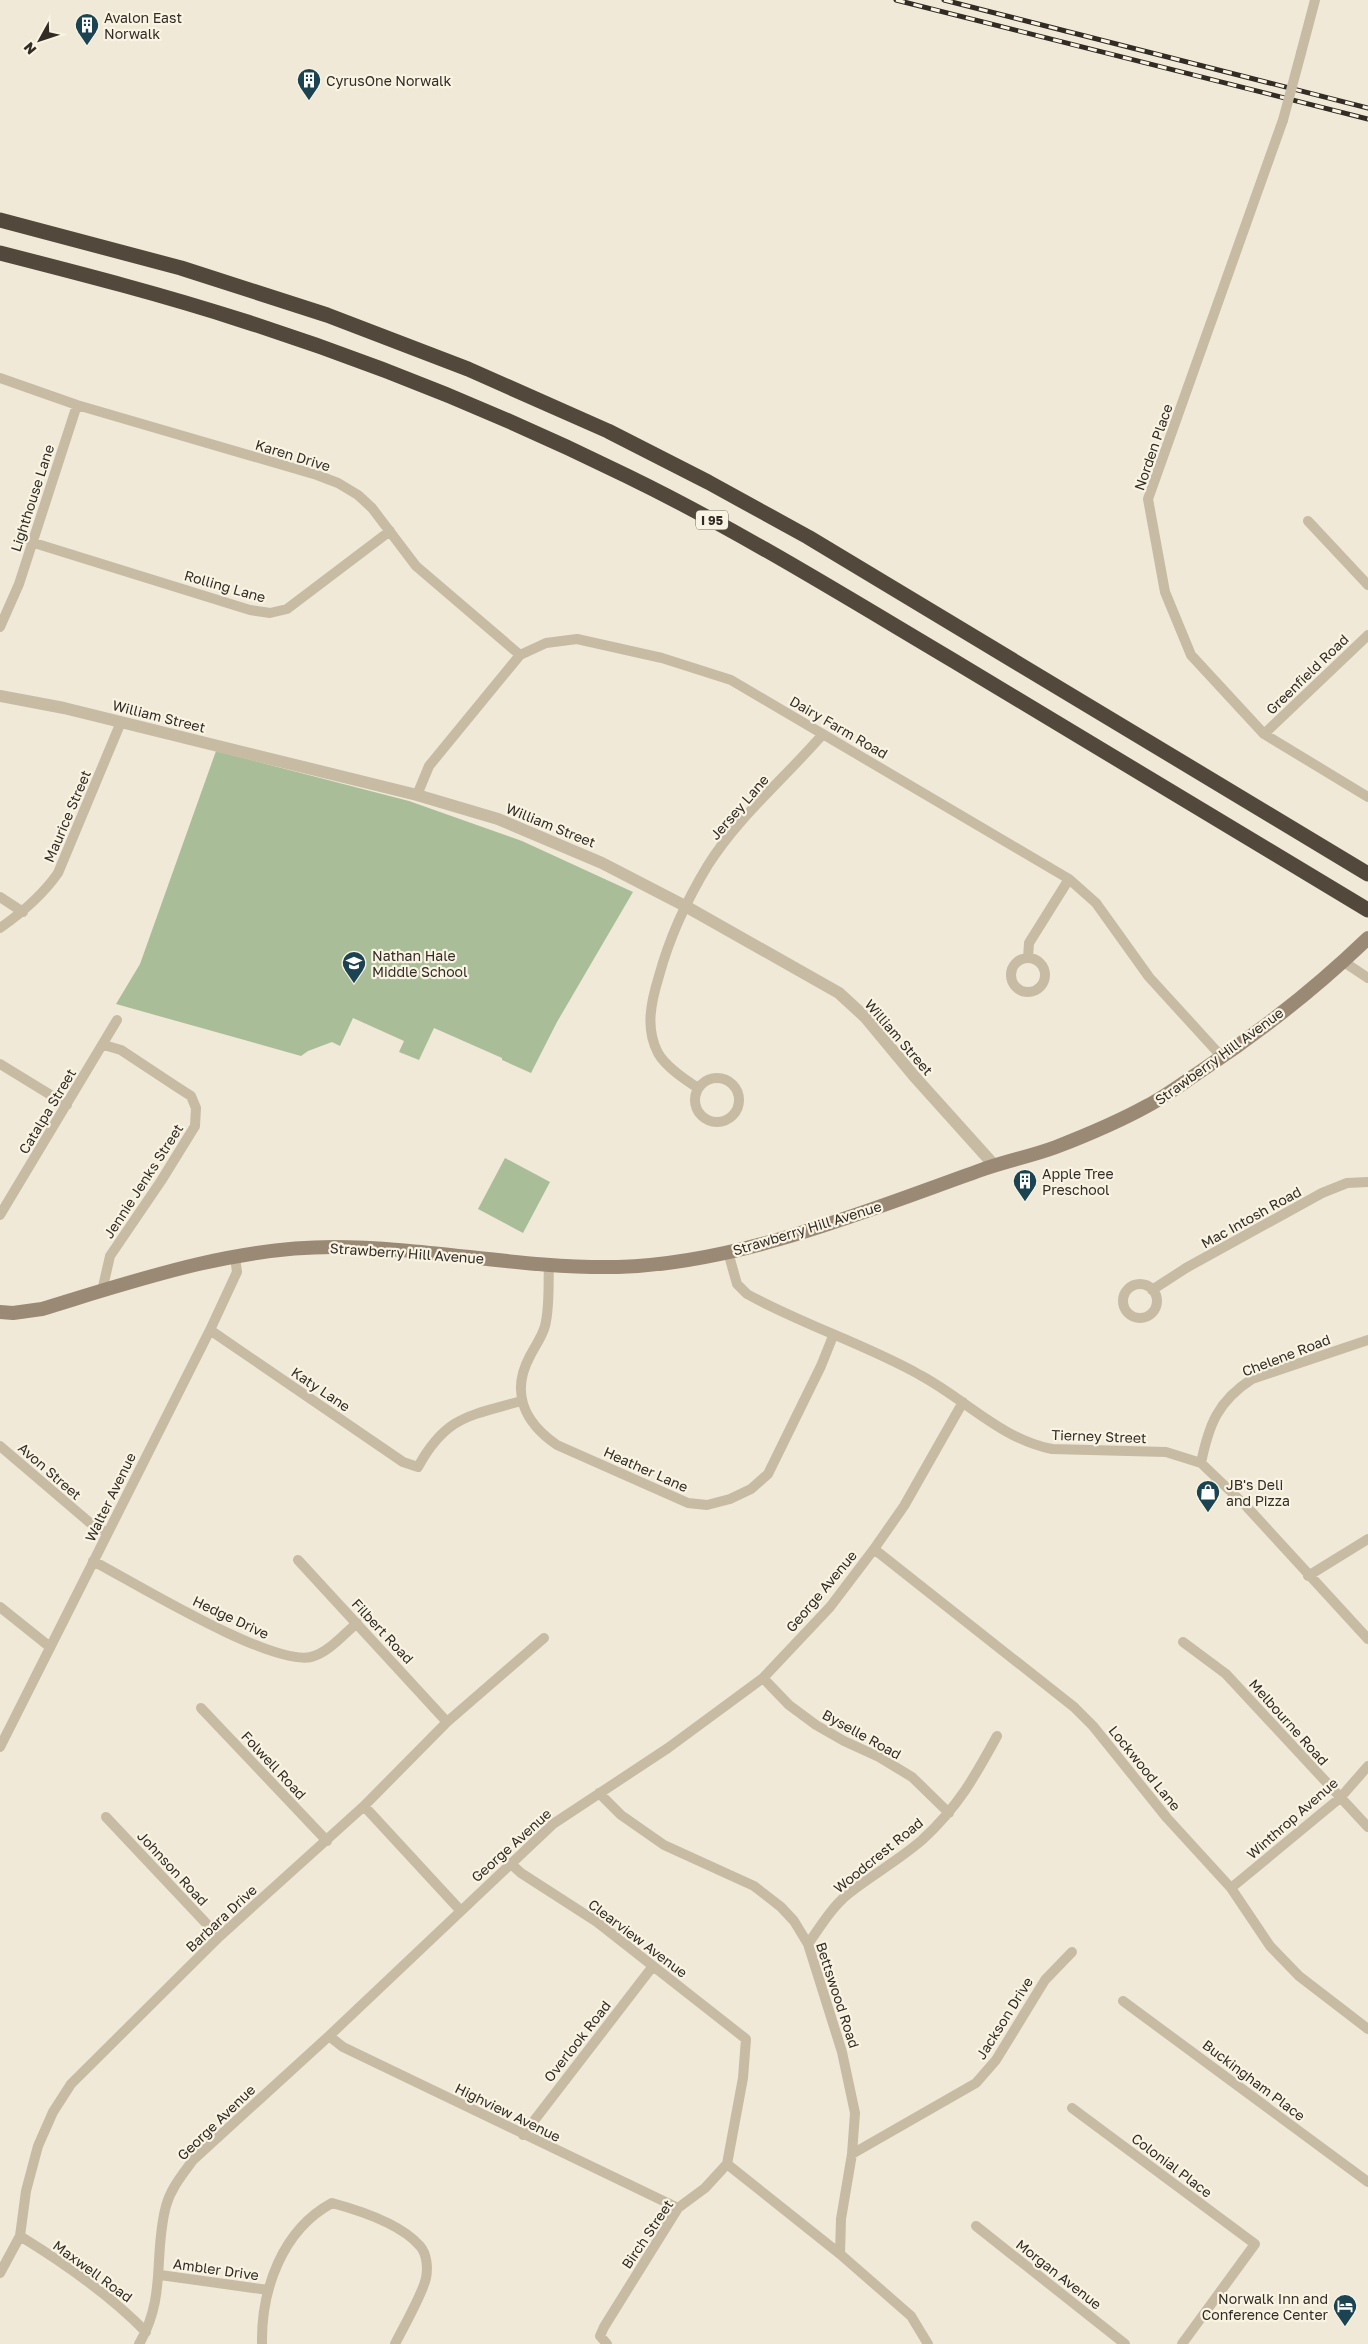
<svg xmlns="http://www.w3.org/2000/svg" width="1368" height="2344" font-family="'Golos Text',sans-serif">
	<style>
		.green { fill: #a9be98 }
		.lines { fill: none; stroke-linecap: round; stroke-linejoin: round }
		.minor { stroke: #c7bba3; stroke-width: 10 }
		.tertiary { stroke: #c7bba3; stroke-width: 12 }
		.secondary { stroke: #9a8a75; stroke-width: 14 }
		.motorway { stroke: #53483c; stroke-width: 15 }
		.rail-casing { stroke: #322c25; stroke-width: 5 }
		.rail { stroke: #f8f3e2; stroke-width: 3; stroke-dasharray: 9; stroke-linecap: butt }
		.minor-bridge { stroke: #c7bba3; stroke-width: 10 }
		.labels { text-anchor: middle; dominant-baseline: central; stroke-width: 4.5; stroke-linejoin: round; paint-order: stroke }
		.shield { fill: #f8f3e2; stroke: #6d685e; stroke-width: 1 }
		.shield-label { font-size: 12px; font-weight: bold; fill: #322c25 }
		.poi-label { font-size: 14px; fill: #322c25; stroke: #f8f3e2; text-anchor: start }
		.street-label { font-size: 14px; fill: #322c25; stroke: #f8f3e2 }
	</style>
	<rect width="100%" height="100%" fill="#f0e9d7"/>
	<path class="green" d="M216 751 409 801 522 841 633 892 557 1022 531 1073 502 1060V1058L434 1028 419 1060 399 1052 404 1041 353 1018 340 1046 332 1042 308 1051 301 1056 116 1004 140 964Z
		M505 1158 550 1182 523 1233 478 1209Z"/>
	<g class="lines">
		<path class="minor" d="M1301 53 1315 0
			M1283 120 1148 499 1165 592 1191 655 1264 734 1368 797
			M0 378 77 405 317 475 338 483 358 495 372 508 416 566 520 655
			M1308 521 1368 585
			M31 542 250 610 270 613 287 609 390 531
			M0 627 19 584 77 405
			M1264 734 1368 635
			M417 795 429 766 520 655 546 643 577 639 662 658 731 680 1069 879 1096 903 1149 977 1222 1057
			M0 897 23 912
			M0 928C23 912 42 896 58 873L121 722
			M1011 975a17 17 0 1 1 34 0a17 17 0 1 1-34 0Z
			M1028 958 1029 943 1069 879
			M1344 962 1368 978
			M0 1064 67 1105
			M695 1100a22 22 0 1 1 44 0a22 22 0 1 1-44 0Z
			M698 1088C684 1079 666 1067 658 1053 645 1028 651 1002 659 976 669 939 688 898 708 865 739 816 785 778 823 734
			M0 1215 117 1020
			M728 1252 737 1284 747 1294C803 1325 865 1344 920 1375 965 1399 1001 1439 1052 1449L1166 1452 1201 1463 1247 1507 1368 1639
			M549 1264C548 1284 550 1306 545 1326 542 1337 535 1346 530 1356 510 1393 525 1423 557 1445L688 1503 707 1505 730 1499 751 1489 768 1474 821 1366 833 1336
			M1123 1301a17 17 0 1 1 34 0a17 17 0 1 1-34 0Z
			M1152 1290 1186 1268 1322 1193 1347 1183 1368 1182
			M102 1291 110 1256 161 1181 195 1126 196 1108 191 1096 177 1087 121 1050 104 1045
			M210 1330 403 1462 418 1467C446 1416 469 1416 521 1401
			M0 1446 89 1522 107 1533
			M1201 1463C1209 1424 1218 1401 1252 1379L1368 1340
			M874 1549 1074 1707 1093 1726 1167 1818 1231 1888 1270 1946 1299 1976 1368 2029
			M298 1560 447 1722
			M93 1561C135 1583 270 1666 311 1657 328 1653 344 1634 357 1623
			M1308 1576 1368 1539
			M0 1607 50 1647
			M1183 1642 1226 1674 1368 1827
			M763 1678 789 1705 816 1725 844 1741 879 1757 912 1777 949 1813
			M201 1708 327 1841
			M0 1747 210 1330 237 1272 235 1257
			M599 1793 621 1815 664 1845 754 1886 781 1907 794 1921 808 1944 842 2052 855 2113 852 2154 841 2219 840 2254 911 2316 928 2344
			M364 1806 460 1910
			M106 1817 219 1937
			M510 1863 521 1873 597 1922 746 2039 743 2078 727 2164 705 2188 678 2208 604 2327 600 2336 607 2344
			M1231 1888 1340 1798 1368 1766
			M808 1944C820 1927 832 1907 848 1894 872 1875 899 1860 922 1840 958 1807 974 1778 997 1736
			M1123 2001 1368 2182
			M329 2036 343 2047 678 2208
			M1072 2108 1255 2244 1182 2344
			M523 2135 653 1966
			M852 2154 976 2083 996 2060 1045 1980 1072 1952
			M727 2164 840 2254
			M976 2226 1125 2344
			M20 2236C64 2263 110 2295 146 2332
			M0 2273 20 2236 26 2191 38 2146 53 2112 71 2084 219 1937 364 1806 447 1722 544 1638
			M160 2275 268 2290
			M139 2344C167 2297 153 2254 166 2206 171 2188 182 2175 193 2160L329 2036 553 1824 668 1748 763 1678 830 1607 874 1549 904 1506 963 1402
			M262 2344C261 2290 282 2230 332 2203 358 2210 401 2224 420 2246 427 2254 428 2268 426 2278 423 2293 403 2328 395 2344"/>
		<path class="tertiary" d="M0 696 64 708 417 795 498 819 602 863 687 907 839 993 865 1017 914 1076 994 1165"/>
		<path class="secondary" d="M0 1312 13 1313 42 1309C137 1280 233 1247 333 1247 428 1247 523 1269 618 1267 741 1263 866 1211 981 1170 1006 1161 1032 1156 1056 1147 1087 1135 1118 1122 1147 1106 1166 1096 1183 1083 1201 1071 1260 1032 1317 987 1368 938"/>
		<path class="motorway" d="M0 220 181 268 327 315 468 369 608 431 708 482 808 537 1368 874
			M0 253C82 274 164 295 244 321 375 363 503 415 627 476 740 531 846 597 954 661 1092 744 1230 827 1368 910"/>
		<g class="rail-casing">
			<path id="rail" d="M896 0 1368 119
				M944 0 1368 108"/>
		</g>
		<use href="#rail" class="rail"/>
		<path class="minor-bridge" d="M1283 120 1301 53"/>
	</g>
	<defs>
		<g id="building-pin" transform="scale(1.25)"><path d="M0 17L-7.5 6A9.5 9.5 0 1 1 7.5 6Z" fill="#1c4352" stroke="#f8f3e2"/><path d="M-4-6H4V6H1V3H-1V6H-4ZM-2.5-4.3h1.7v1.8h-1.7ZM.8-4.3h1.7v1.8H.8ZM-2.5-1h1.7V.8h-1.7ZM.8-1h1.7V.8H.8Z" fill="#fff"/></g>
		<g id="school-pin" transform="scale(1.25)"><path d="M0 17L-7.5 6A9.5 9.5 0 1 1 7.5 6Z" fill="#1c4352" stroke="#f8f3e2"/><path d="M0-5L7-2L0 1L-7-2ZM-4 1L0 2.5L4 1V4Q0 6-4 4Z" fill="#fff"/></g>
		<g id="shop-pin" transform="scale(1.25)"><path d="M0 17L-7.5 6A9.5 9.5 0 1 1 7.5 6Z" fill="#1c4352" stroke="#f8f3e2"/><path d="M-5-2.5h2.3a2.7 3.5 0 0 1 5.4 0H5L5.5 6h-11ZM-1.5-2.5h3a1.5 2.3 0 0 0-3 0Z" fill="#fff"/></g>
		<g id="hotel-pin" transform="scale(1.25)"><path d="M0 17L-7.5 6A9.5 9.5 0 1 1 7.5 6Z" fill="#1c4352" stroke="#f8f3e2"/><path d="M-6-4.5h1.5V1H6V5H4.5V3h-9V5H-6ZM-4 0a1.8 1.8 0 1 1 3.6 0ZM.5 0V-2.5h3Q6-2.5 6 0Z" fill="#fff"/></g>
	</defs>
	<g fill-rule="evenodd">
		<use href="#building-pin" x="87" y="25"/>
		<use href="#building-pin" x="309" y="80"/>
		<use href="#school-pin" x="354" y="963"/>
		<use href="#building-pin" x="1025" y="1181"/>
		<use href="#shop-pin" x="1208" y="1492"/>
		<use href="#hotel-pin" x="1345" y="2306"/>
	</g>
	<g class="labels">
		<rect class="shield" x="696" y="510.5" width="32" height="19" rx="4"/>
		<g class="shield-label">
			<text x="712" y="520">I 95</text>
		</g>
		<g class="poi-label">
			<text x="104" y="17">Avalon East<tspan x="104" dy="16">Norwalk</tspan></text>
			<text x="326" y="80">CyrusOne Norwalk</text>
			<text x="372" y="955">Nathan Hale<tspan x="372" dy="16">Middle School</tspan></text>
			<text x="1042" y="1173">Apple Tree<tspan x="1042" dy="16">Preschool</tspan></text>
			<text x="1226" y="1484">JB's Deli<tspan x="1226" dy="16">and Pizza</tspan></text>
			<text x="1328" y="2298" text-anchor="end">Norwalk Inn and<tspan x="1328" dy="16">Conference Center</tspan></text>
		</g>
		<g class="street-label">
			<text transform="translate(1153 447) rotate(-71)">Norden Place</text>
			<text transform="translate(293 455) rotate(17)">Karen Drive</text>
			<text transform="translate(32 498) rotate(-72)">Lighthouse Lane</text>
			<text transform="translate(225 586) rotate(16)">Rolling Lane</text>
			<text transform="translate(1307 674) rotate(-44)">Greenfield Road</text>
			<text transform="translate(159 716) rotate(14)">William Street</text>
			<text transform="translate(839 727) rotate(30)">Dairy Farm Road</text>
			<text transform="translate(739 807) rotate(-49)">Jersey Lane</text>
			<text transform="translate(67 816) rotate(-67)">Maurice Street</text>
			<text transform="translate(551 825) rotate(22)">William Street</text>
			<text transform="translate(899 1037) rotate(49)">William Street</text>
			<text transform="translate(1219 1056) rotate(-36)">Strawberry Hill Avenue</text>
			<text transform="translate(47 1111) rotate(-59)">Catalpa Street</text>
			<text transform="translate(143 1181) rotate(-57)">Jennie Jenks Street</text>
			<text transform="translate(1251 1217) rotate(-29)">Mac Intosh Road</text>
			<text transform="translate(807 1228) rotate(-17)">Strawberry Hill Avenue</text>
			<text transform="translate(407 1253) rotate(4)">Strawberry Hill Avenue</text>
			<text transform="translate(1286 1355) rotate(-21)">Chelene Road</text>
			<text transform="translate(321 1389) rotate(34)">Katy Lane</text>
			<text transform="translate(1099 1436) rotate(2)">Tierney Street</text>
			<text transform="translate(646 1469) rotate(24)">Heather Lane</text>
			<text transform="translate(50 1471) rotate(41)">Avon Street</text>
			<text transform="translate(110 1497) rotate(-64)">Walter Avenue</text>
			<text transform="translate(821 1591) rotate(-50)">George Avenue</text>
			<text transform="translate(231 1617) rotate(25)">Hedge Drive</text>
			<text transform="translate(383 1631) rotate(47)">Filbert Road</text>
			<text transform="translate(1289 1722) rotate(48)">Melbourne Road</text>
			<text transform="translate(862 1734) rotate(29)">Byselle Road</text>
			<text transform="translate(274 1765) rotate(47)">Folwell Road</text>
			<text transform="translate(1145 1768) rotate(51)">Lockwood Lane</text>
			<text transform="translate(1292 1818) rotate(-41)">Winthrop Avenue</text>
			<text transform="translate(511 1845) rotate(-42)">George Avenue</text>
			<text transform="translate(878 1855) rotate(-39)">Woodcrest Road</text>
			<text transform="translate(173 1868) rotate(47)">Johnson Road</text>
			<text transform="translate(221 1918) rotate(-43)">Barbara Drive</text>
			<text transform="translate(638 1938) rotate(37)">Clearview Avenue</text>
			<text transform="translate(838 1995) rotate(72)">Bettswood Road</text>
			<text transform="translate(1004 2018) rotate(-58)">Jackson Drive</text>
			<text transform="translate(577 2041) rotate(-52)">Overlook Road</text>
			<text transform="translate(1254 2080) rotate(37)">Buckingham Place</text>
			<text transform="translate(508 2112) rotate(26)">Highview Avenue</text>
			<text transform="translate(216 2122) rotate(-44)">George Avenue</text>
			<text transform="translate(1172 2165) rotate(37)">Colonial Place</text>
			<text transform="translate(647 2234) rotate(-56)">Birch Street</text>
			<text transform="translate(216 2269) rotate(8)">Ambler Drive</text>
			<text transform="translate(93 2271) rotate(36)">Maxwell Road</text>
			<text transform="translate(1059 2274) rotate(38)">Morgan Avenue</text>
		</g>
	</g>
	<g transform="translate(40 40) rotate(230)" stroke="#f8f3e2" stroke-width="4" paint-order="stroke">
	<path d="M0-4L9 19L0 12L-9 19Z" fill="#322c25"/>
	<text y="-8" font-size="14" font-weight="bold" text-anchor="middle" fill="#322c25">N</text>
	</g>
</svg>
